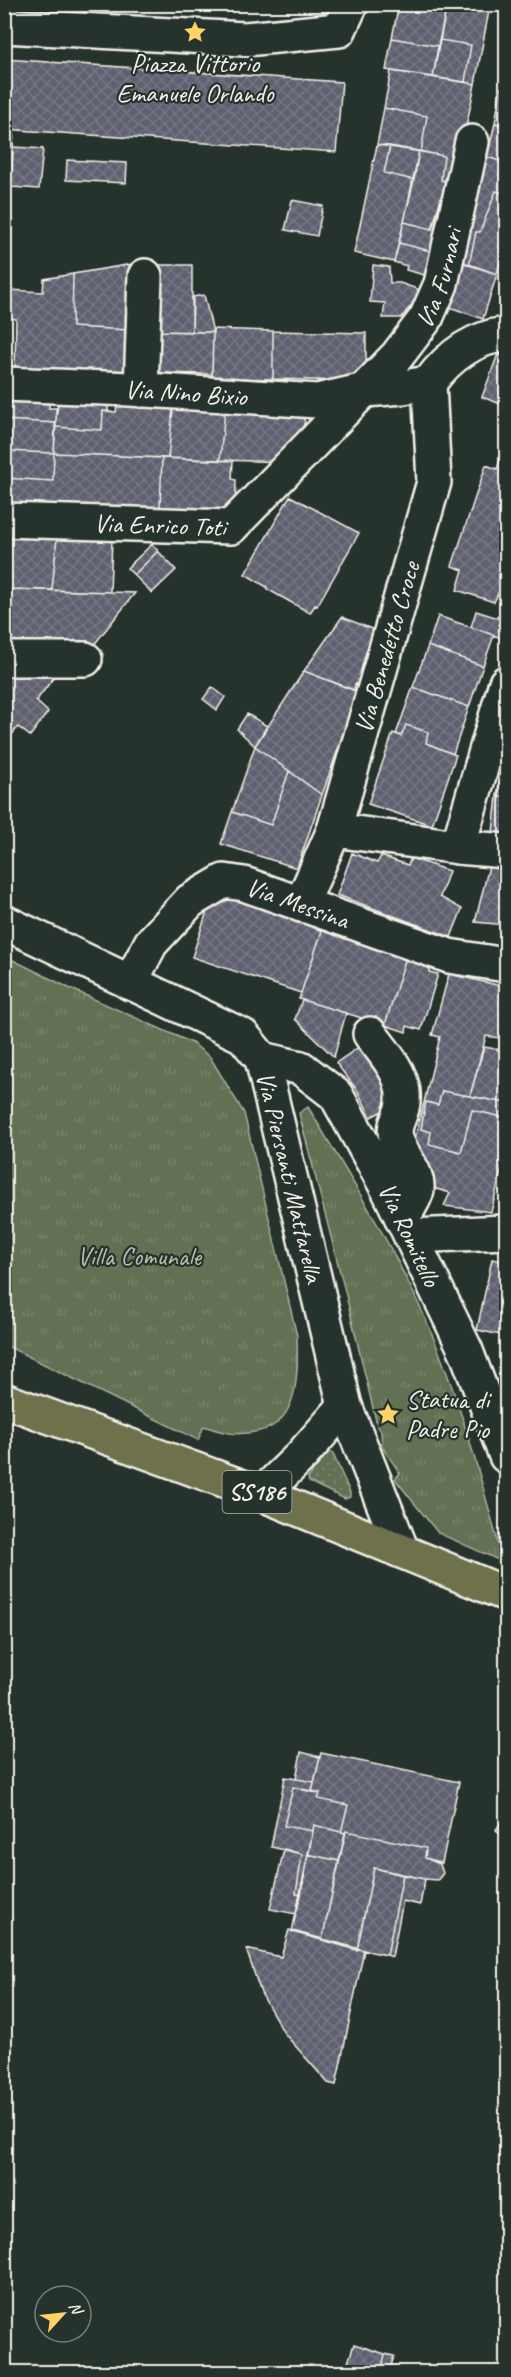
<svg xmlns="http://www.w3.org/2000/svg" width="511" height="2377" font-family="Caveat,sans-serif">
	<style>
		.grass { fill: url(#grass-dots); stroke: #abb09d; stroke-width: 1.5 }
		.park { fill: url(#park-tufts); stroke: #abb09d; stroke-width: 1.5 }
		.building { fill: url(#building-cross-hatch); stroke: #f4f1e8; stroke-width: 1.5 }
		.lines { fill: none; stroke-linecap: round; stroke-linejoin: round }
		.minor-casing { stroke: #f4f1e8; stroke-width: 38 }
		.major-casing { stroke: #f4f1e8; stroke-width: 38 }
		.minor { stroke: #26332d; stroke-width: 33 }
		.major { stroke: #6e714b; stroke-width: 33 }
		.labels { text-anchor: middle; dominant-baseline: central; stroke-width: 4.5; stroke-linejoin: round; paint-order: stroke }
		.shield { fill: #26332d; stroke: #b6b8b0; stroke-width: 1.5 }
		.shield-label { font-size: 24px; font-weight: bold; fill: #f4f1e8 }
		.poi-label { font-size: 26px; fill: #f4f1e8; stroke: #26332d }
		.street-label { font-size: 26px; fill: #f4f1e8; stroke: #26332d }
		.park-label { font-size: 26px; fill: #babdac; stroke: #26332d }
	</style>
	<defs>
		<pattern id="grass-dots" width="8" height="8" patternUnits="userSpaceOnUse" patternTransform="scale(1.5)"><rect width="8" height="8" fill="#627052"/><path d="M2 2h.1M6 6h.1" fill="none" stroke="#79856b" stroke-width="1.8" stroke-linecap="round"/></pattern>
		<pattern id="park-tufts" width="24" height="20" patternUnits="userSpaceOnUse" patternTransform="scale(1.5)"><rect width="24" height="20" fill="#627052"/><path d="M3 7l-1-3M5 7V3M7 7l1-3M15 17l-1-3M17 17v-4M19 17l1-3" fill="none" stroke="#79856b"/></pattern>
		<pattern id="building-cross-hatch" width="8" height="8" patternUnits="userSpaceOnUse" patternTransform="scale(1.5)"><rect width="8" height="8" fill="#5e616f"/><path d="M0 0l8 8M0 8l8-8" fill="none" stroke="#767884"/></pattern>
	</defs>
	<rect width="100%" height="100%" fill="#26332d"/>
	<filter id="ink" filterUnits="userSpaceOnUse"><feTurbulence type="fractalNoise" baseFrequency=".0167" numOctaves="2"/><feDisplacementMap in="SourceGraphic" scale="12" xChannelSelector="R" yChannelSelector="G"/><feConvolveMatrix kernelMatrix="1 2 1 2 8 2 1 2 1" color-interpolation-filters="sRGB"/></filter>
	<g filter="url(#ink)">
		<path class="grass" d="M329 1451 333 1454 350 1493V1497L345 1499 309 1482 308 1478Z"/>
		<path class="park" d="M5 956 69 988 192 1043 210 1057 244 1113 297 1336C298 1370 300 1423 259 1431 235 1436 227 1434 204 1426L198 1440 5 1345Z
			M308 1107C351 1179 396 1250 429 1327 461 1403 482 1482 503 1562L438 1533 395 1479 400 1473 382 1447 381 1431 377 1425 346 1295 299 1113Z"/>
		<path class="building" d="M399 4 447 5 438 46 392 38Z
			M461 4H495L493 12 461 6Z
			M447 5 489 11 475 84 465 82 471 45 440 40Z
			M392 38 438 46 433 77 386 70Z
			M440 40 471 45 465 82 433 77Z
			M4 59 342 82 336 152 4 129Z
			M391 71 475 84 457 171 460 173 436 278 428 276 434 252 399 243 404 222 432 229 442 194 451 195 455 185 441 180 444 156 421 152 427 116 384 108Z
			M501 88 506 89V126L495 123Z
			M384 108 427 116 421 152 377 145Z
			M495 123 506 126V163L487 157Z
			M4 129H14L11 187H4Z
			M377 145 390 146 384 173 414 180 394 262 354 253Z
			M390 146 419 151 414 180 384 173Z
			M13 147 43 149 39 189 11 187Z
			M419 151 444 156 441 180 455 185 451 195 442 194 432 229 404 222Z
			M487 157 506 163V194L496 191 480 232H476L469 265 463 262Z
			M67 160 127 163 126 183 66 180Z
			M496 191 506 194V192V239L497 274 469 265 476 232H480Z
			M292 200 323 206 317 236 285 230Z
			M399 243 434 252 428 276 406 270 407 266 394 262Z
			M463 262 497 274 483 319 447 306Z
			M133 264 130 330 72 327 73 274Z
			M156 265H192V332L155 331Z
			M373 265 389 267 390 283H400L423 291 401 318H383L385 303 370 302Z
			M73 274 72 327 128 330 126 371 15 367 16 319 9 318V290L43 292 44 279Z
			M4 282H9V290L5 369Z
			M204 295 213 332H192L193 297Z
			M213 329 273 331V379L212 378Z
			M155 331 213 332 212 374 156 373Z
			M273 331 366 333V360L368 361 348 381 273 379Z
			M498 354 506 357V406L482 397Z
			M4 401 49 403V408H56V423L4 420Z
			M58 403 108 405V412L103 411 102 430 55 427Z
			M117 405 168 406 173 409 168 458 54 453 55 427 102 430 103 411 116 412Z
			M173 409 225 410 220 460 168 458Z
			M225 410 300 413 305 422 285 462 220 460Z
			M4 420 56 423 54 453 4 451Z
			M504 449 506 450V582L504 581 494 602 457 590 463 570 452 566 486 465 497 469Z
			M4 451 54 453 53 481 4 478Z
			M54 453 162 458 160 508 4 503V478L53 481Z
			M162 458 233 461 232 479 236 480 235 511 160 508Z
			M290 496 359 533 317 606 315 605 310 613 267 589V587L245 574Z
			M4 533 57 538 52 590 4 589Z
			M57 538 112 540 110 592 52 590Z
			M152 544 158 551 134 575 127 568Z
			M158 551 176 570 152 593 134 575Z
			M4 589 110 592 135 593 93 646 4 642Z
			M476 611 498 618V615L506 618 504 639 471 627Z
			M438 616 494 635 483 666 428 646Z
			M342 617 374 630 373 634 376 637 360 685 355 684 354 690 304 671Z
			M428 646 483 666 469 707 413 687Z
			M304 671 358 692 322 795 255 746Z
			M4 674 55 676 36 701 48 712 30 736 18 727 5 743Z
			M212 687 225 697 217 710 203 699Z
			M413 687 469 707 453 754 426 743 428 732 406 725 401 736 396 734Z
			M247 714 267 726 255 746 237 729Z
			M406 725 428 732 426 743 456 755 432 825 368 804 393 733 401 736Z
			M255 746 289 771 271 825 232 812Z
			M503 764H506V798L497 796Z
			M289 771 322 795 297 868 221 844 232 812 271 825Z
			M497 796 506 798V834L493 832Z
			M352 853 377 863 381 856 408 865 411 858 449 871 440 897 462 909 451 937 337 895Z
			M489 866 506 868V925L475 922Z
			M214 890 323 928 301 993 192 957Z
			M323 928 406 957 385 1025 299 999Z
			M406 957 431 966 429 972 438 974 421 1030 407 1026 406 1032 385 1025Z
			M449 974 506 987V1039L486 1036 470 1096 442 1091 438 1105 426 1102 421 1129 431 1132 429 1144 461 1152 472 1110 506 1118V1152L491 1212 444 1206 450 1193 427 1186 411 1156 440 1037 432 1035Z
			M302 1000 346 1013 334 1057 295 1019Z
			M359 1047 381 1076 390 1107 371 1117 357 1090 336 1063Z
			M484 1047 506 1051V1103L470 1096Z
			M442 1091 506 1103V1118L472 1110 461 1152 429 1144 431 1132 421 1129 426 1102 438 1105Z
			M492 1259 506 1262V1336L477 1330Z
			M301 1752 320 1757 314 1782 296 1779Z
			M321 1753 459 1782 442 1863 425 1858 426 1848 346 1831 345 1833 341 1832 348 1805 318 1799 320 1793 312 1792Z
			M285 1777 314 1782 312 1792 293 1787 284 1826 313 1831 301 1895 296 1894 302 1854 271 1847Z
			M293 1787 320 1793 318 1799 348 1805 341 1832 314 1825 313 1831 284 1826Z
			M506 1814V1826L501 1835 496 1830Z
			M314 1825 345 1833 339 1861 308 1854Z
			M346 1831 426 1848 425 1858 440 1864 443 1873 438 1880 425 1879 374 1868 357 1950 322 1940Z
			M284 1849 302 1854 296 1894 301 1895 296 1914 270 1909Z
			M308 1854 339 1861 322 1940 292 1932Z
			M374 1868 403 1875 387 1955 357 1949Z
			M403 1875 425 1879 420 1905 403 1901 392 1957 387 1955Z
			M289 1930 364 1950 336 2085 328 2083 284 2033 261 1993 246 1949 281 1957Z
			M354 2344 385 2354 381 2372H345Z
			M385 2354 394 2356 391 2366 398 2368 397 2372H381Z"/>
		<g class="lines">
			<g class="minor-casing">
				<g id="minor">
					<path d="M4 26 245 39 339 30 351 4"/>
					<path d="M429 383C448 357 473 338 506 334"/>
					<path id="s1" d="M4 384 130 389 317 401 365 390 403 387 429 383"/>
					<path d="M141 390 145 276"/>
					<path id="s2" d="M4 520 231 527 397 356 426 318 441 284 472 142"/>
					<path d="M4 659H85"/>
					<path d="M334 830 458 847 506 851"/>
					<path d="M458 847 506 683"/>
					<path id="s3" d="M301 905 334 830 434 482 429 383"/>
					<path id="s4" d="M4 922 243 1036 262 1059 345 1406 402 1551"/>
					<path id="s5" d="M130 983 151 943 190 901 224 881 244 884 449 956 506 965"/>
					<path d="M370 1034C386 1055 409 1079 402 1108 399 1120 393 1125 396 1138 400 1155 419 1172 417 1190 415 1199 407 1210 402 1219"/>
					<path id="s6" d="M262 1059 301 1068 336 1095 389 1191 466 1351 506 1456"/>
					<path d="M411 1236 506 1232"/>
					<path d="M262 1494 302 1455 345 1406"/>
				</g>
			</g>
			<g class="major-casing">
				<path id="major" d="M4 1400 262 1494 506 1594"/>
			</g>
			<use href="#minor" class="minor"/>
			<use href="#major" class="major"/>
		</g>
	</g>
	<defs>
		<g id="sight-bare" transform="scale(1.8)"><path d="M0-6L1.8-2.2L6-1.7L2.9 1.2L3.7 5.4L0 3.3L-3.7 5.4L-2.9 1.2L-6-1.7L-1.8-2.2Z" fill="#ffd166" stroke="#26332d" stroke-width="2.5" paint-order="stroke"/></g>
	</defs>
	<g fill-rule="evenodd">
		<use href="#sight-bare" x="195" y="32"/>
		<use href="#sight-bare" x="388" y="1414"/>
	</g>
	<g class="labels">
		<rect class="shield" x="222.5" y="1471" width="69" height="42" rx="4.5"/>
		<g class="shield-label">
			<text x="257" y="1492">SS186</text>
		</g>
		<g class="poi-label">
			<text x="195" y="63">Piazza Vittorio<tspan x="195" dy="30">Emanuele Orlando</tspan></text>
			<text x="406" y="1399" text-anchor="start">Statua di<tspan x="406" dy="30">Padre Pio</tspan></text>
		</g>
		<g class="street-label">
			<text stroke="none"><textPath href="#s2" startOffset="556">Via Furnari</textPath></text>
			<text stroke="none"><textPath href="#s1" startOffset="182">Via Nino Bixio</textPath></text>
			<text stroke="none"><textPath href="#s2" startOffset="156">Via Enrico Toti</textPath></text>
			<text stroke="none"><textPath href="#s3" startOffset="272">Via Benedetto Croce</textPath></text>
			<text stroke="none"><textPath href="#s5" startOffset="219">Via Messina</textPath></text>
			<text stroke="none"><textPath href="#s4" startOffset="416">Via Piersanti Mattarella</textPath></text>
			<text stroke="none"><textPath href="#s6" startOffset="242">Via Romitello</textPath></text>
		</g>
		<g class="park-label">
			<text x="139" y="1256">Villa Comunale</text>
		</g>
	</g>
	<rect width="511" height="2377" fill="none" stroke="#26332d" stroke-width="24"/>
	<rect x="12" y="12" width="487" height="2353" fill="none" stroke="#f4f1e8" stroke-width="2" filter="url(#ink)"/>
	<g transform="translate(63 2314) rotate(63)"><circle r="28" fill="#26332d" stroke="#787f78" stroke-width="1.5"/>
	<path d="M0-4.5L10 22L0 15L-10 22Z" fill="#ffd166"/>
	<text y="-9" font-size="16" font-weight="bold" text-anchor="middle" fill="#f4f1e8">N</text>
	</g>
</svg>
